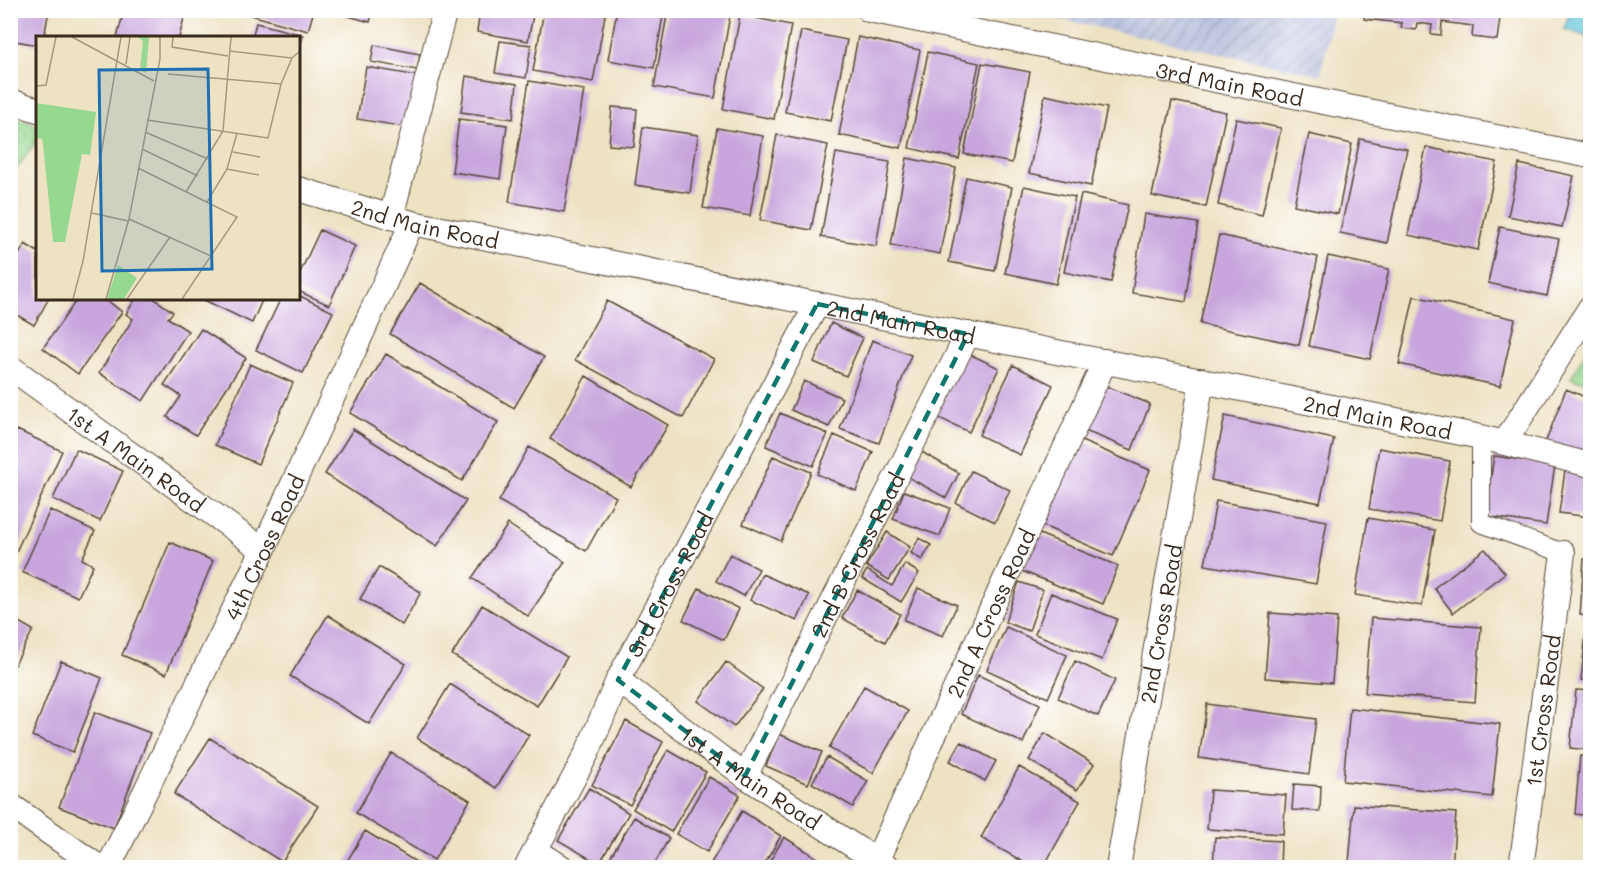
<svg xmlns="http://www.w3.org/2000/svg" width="1601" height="878" font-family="Mali,sans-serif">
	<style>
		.industrial { fill: url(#industrial-furrows) }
		.green { fill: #96d88f; stroke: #688156; stroke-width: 1.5 }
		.park { fill: url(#park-dots); stroke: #688156; stroke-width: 1.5 }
		.water { fill: #5bc3d8; stroke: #4b767b; stroke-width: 1.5 }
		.building { fill: #c8a5dd }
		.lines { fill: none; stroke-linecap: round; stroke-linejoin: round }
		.pedestrian-casing { stroke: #564637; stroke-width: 20 }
		.minor-casing { stroke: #564637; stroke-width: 26 }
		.pedestrian { stroke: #fff; stroke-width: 18 }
		.minor { stroke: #fff; stroke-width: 24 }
		.marked { fill: none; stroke: #0f766e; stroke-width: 4.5; stroke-dasharray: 12 8; stroke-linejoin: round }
		.labels { text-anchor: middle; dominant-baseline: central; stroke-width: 6; stroke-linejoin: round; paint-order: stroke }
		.street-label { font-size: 21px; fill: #3b2a1e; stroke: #fff }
		.inset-road { fill: none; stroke: #a69880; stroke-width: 1.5 }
		.view { fill: #1f6fb2; fill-opacity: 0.15; stroke: #1f6fb2; stroke-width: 3 }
		.inset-edge { fill: none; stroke: #3b2a1e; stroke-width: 3 }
	</style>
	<defs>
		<pattern id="industrial-furrows" width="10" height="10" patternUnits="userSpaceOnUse" patternTransform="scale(1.5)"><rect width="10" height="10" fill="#bcc3de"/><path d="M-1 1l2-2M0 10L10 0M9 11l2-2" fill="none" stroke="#a2a8be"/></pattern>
		<pattern id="park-dots" width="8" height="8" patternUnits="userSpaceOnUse" patternTransform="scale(1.5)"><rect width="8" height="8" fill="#96d88f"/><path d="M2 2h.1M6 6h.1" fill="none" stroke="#82ba7b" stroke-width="1.8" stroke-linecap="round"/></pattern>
	</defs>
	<rect width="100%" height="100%" fill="#fff"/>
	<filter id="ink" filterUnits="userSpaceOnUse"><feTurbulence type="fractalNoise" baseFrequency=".0167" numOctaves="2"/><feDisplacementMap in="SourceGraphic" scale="12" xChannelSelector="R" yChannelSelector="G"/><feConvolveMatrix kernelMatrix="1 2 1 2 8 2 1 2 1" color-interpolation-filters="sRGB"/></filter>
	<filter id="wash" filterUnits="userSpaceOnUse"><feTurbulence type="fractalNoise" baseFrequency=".008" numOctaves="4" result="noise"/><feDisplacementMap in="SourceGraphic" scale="24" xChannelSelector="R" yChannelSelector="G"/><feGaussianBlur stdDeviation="1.35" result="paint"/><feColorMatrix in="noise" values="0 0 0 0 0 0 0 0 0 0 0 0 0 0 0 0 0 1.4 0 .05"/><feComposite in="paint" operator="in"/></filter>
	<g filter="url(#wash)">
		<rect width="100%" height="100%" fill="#ede2c2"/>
		<path class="industrial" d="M1021 11H1333L1321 75Z"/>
		<path class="green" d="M1590 344V383L1571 378Z"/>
		<path class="park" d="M11 116 37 125V140L11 177Z"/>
		<path class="water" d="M1570 11H1590V38L1564 29Z"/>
		<g id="blocks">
			<path class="building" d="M10 10H49L44 38H38V45L10 40Z
				M124 10H186L179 38H117Z
				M248 10H314L308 31 247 14Z
				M327 10H373L370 22Z
				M480 10H534L528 41 477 32Z
				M544 10H606L593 82 533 71Z
				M617 10H664L654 68 608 60Z
				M668 10H731L715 98 654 87Z
				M1365 10H1501L1497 40 1472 37 1473 26 1442 22 1441 35 1431 34 1432 25 1417 23 1416 30 1401 28 1402 23 1364 19Z
				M740 15 791 25 774 119 723 109Z
				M256 23 303 35 299 50 298 38H252Z
				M801 31 847 40 831 121 785 112Z
				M858 37 920 50 901 148 839 135Z
				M500 41 531 45 526 78 495 73Z
				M374 45 420 54 417 70 371 62Z
				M928 52 979 63 959 159 909 148Z
				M982 63 1030 72 1012 163 964 154Z
				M366 67 419 76 411 128 357 119Z
				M466 76 517 84 513 119 461 112Z
				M529 81 584 90 564 212 509 202Z
				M1045 95 1107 108 1091 186 1029 173Z
				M1172 101 1226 112 1206 207 1152 196Z
				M612 107 637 109 634 147 609 145Z
				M459 119 507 125 500 179 452 172Z
				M1236 119 1281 128 1262 215 1218 205Z
				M643 127 698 135 690 193 635 185Z
				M717 128 763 136 750 216 703 208Z
				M1309 134 1352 144 1338 214 1294 205Z
				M777 135 828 145 811 230 760 220Z
				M1360 139 1407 149 1387 243 1340 233Z
				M1426 147 1497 162 1478 250 1408 235Z
				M836 153 890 162 876 246 821 237Z
				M907 158 956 168 940 254 891 245Z
				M1519 164 1574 176 1562 227 1508 216Z
				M966 177 1012 187 995 271 949 262Z
				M1024 186 1075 197 1056 284 1005 273Z
				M1081 194 1128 205 1111 282 1064 272Z
				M1144 214 1198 223 1186 302 1132 293Z
				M1500 227 1559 239 1547 296 1488 283Z
				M320 230 355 246 329 305 298 291V277Z
				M1219 235 1318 257 1299 345 1200 324Z
				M25 244 38 252V298H49L34 325 10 311V270Z
				M1328 256 1389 269 1370 359 1309 346Z
				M420 283 544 357 514 408 390 334Z
				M298 295 333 312 303 373 256 350 281 298H298Z
				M1414 296 1515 319 1500 386 1399 364Z
				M78 298H104L122 312 78 374 43 348Z
				M136 298H153L173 312 168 318 188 331 143 401 99 373 133 319 126 314Z
				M200 298H263L252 323Z
				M607 301 714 359 683 418 575 360Z
				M831 323 863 338 846 376 814 362Z
				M201 329 246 358 196 435 167 417 181 396 164 385Z
				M872 340 911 355 879 443 840 429Z
				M965 352 999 368 969 432 935 416Z
				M386 354 498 422 462 481 350 413Z
				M250 364 293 383 258 464 215 445Z
				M1013 365 1053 385 1020 455 979 435Z
				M586 376 668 425 631 487 550 439Z
				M804 381 842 398 829 427 791 410Z
				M1101 384 1150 404 1132 450 1083 430Z
				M1566 389 1590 399V459L1546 441Z
				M780 413 828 434 813 466 766 446Z
				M1225 416 1334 439 1320 503 1211 480Z
				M353 429 466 501 437 546 325 474Z
				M17 430 62 451 10 565V444Z
				M834 435 873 452 856 491 817 474Z
				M1079 440 1150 470 1113 556 1043 526Z
				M529 447 616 497 586 551 499 501Z
				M1379 448 1450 461 1440 521 1369 509Z
				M76 449 123 471 100 521 53 499Z
				M918 450 959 473 946 498 904 475Z
				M773 456 811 472 781 541 743 524Z
				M1494 456 1555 465 1546 525 1485 516Z
				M1565 470 1590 473V517L1559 513Z
				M971 471 1010 490 995 522 956 503Z
				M904 491 950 508 940 536 893 519Z
				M1216 501 1327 521 1316 584 1205 565Z
				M50 510 95 531 82 559 93 565 78 597 22 572Z
				M1368 518 1435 530 1422 606 1355 595Z
				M508 524 565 562 528 616 472 578Z
				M887 532 910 547 889 580 866 566Z
				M1037 533 1118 566 1103 604 1022 571Z
				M919 538 931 545 922 560 911 553Z
				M170 542 213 561 166 674 122 655Z
				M1485 549 1505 573 1453 613 1434 588Z
				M730 554 759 569 744 596 716 581Z
				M1584 559H1590V616L1580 615Z
				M905 564 919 573 901 602 862 578 867 570 892 586Z
				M379 567 421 592 402 625 360 599Z
				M762 574 809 595 797 621 750 600Z
				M1019 582 1043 590 1029 631 1005 622Z
				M699 588 739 609 724 640 683 620Z
				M918 588 957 605 943 636 904 620Z
				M857 590 900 614 885 642 842 618Z
				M1051 593 1117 619 1102 660 1035 634Z
				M482 605 567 657 537 706 452 655Z
				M1270 613 1337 618 1332 683 1265 678Z
				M328 615 406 664 369 724 290 676Z
				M10 617 33 630 14 666 10 664Z
				M1371 618 1481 627 1475 702 1365 693Z
				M1006 627 1067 655 1048 698 987 670Z
				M1586 631H1590V681L1581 680Z
				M61 661 102 678 73 752 32 736Z
				M1075 661 1115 680 1098 716 1058 698Z
				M726 662 763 689 734 727 698 701Z
				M978 675 1040 704 1023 743 961 714Z
				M450 684 529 735 496 788 417 738Z
				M864 686 908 711 873 773 829 748Z
				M1576 690 1590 691V750L1570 748Z
				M1207 704 1316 719 1309 774 1199 758Z
				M1350 708 1500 724 1492 797 1343 781Z
				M95 712 150 733 114 828 59 807Z
				M626 721 663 742 630 805 592 785Z
				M1045 733 1094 764 1077 790 1029 760Z
				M779 734 822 752 808 784 766 766Z
				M210 738 318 806 282 862 174 794Z
				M961 742 996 761 985 781 950 761Z
				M668 750 706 772 671 832 633 809Z
				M391 753 470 800 434 860 356 813Z
				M1580 756 1590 757V816L1575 814Z
				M827 757 868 781 853 807 812 783Z
				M1019 767 1080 801 1043 868H1034L981 838Z
				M709 777 740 795 707 852 676 834Z
				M1294 784 1321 786 1320 811 1292 810Z
				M589 788 629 813 599 864 558 840Z
				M1210 790 1286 795 1283 834 1207 829Z
				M1354 805 1456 813 1452 868 1349 863Z
				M742 811 781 836 762 868H708Z
				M634 817 669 838 652 868H604Z
				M365 831 426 868H343Z
				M784 837 827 864 825 868H766Z
				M1215 837 1281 841 1280 868 1213 867Z"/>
		</g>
	</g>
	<g filter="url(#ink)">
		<use href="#blocks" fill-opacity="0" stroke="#564637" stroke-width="1.5"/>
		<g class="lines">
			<g class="pedestrian-casing">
				<path id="pedestrian" d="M1481 437V523L1563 553"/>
			</g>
			<g class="minor-casing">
				<g id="minor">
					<path id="s1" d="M869 10 1590 156"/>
					<path d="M10 101 38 110"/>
					<path id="s2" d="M298 189 412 223 1481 437 1590 465"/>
					<path d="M391 217 445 10"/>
					<path id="s3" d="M10 367 263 550"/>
					<path d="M1505 442 1590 308"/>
					<path id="s4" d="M618 680 745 776 888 868"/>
					<path id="s5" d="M745 776 968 334"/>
					<path d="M10 805 100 868"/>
					<path d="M535 850 563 868"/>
					<path id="s6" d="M876 862 1105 361"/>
					<path id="s7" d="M108 868 263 550 412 223"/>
					<path id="s8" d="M526 868 587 753 618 680 817 304"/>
					<path id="s9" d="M1118 868 1202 380"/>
					<path id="s10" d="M1521 868 1563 553"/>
				</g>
			</g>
			<use href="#pedestrian" class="pedestrian"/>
			<use href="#minor" class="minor"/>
		</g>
	</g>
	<path class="marked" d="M817 304 968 334 745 776 618 680Z"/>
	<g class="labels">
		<g class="street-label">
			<text stroke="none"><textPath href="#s1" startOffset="368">3rd Main Road</textPath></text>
			<text stroke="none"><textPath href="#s2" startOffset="132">2nd Main Road</textPath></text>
			<text stroke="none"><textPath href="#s2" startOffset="618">2nd Main Road</textPath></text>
			<text stroke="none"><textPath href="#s2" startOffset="1104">2nd Main Road</textPath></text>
			<text stroke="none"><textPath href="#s3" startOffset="156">1st A Main Road</textPath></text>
			<text stroke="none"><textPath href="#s7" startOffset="357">4th Cross Road</textPath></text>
			<text stroke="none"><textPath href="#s5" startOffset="248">2nd B Cross Road</textPath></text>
			<text stroke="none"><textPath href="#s8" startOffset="318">3rd Cross Road</textPath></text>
			<text stroke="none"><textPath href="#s6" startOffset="274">2nd A Cross Road</textPath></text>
			<text stroke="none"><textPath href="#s9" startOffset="248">2nd Cross Road</textPath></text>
			<text stroke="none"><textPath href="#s10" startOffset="159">1st Cross Road</textPath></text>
			<text stroke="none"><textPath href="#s4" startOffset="165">1st A Main Road</textPath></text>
		</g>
	</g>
	<g transform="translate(36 36)">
		<rect width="264" height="264" fill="#ede2c2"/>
		<path d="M102 1H113L110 37 104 34 107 5ZM0 67 60 76 54 119 46 118 29 206H17L7 108 6 103 0 102Z" fill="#96d88f"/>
		<path d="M82 229 101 242 88 263H71Z" fill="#96d88f"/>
		<path class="inset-road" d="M36 1 118 45M137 1 136 11 192 20M193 15 256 22M90 28 94 1M132 38 245 48M0 50 10 49 20 1M111 84 232 102 245 48 256 22 264 15M109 96 172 123M106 113 162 140M197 116 224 121M102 132 201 181 146 263M191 133 223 139M150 156 187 95 195 1M171 166 191 133 201 97M56 177 92 185M93 183 175 220M37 263 47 225 85 1M70 263 93 183 124 23V1M91 263 134 201"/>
		<path class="view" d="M172 33 176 233 66 235 63 34Z"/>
		<rect width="264" height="264" class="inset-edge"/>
	</g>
	<rect width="1601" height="878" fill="none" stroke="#fff" stroke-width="36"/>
</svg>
